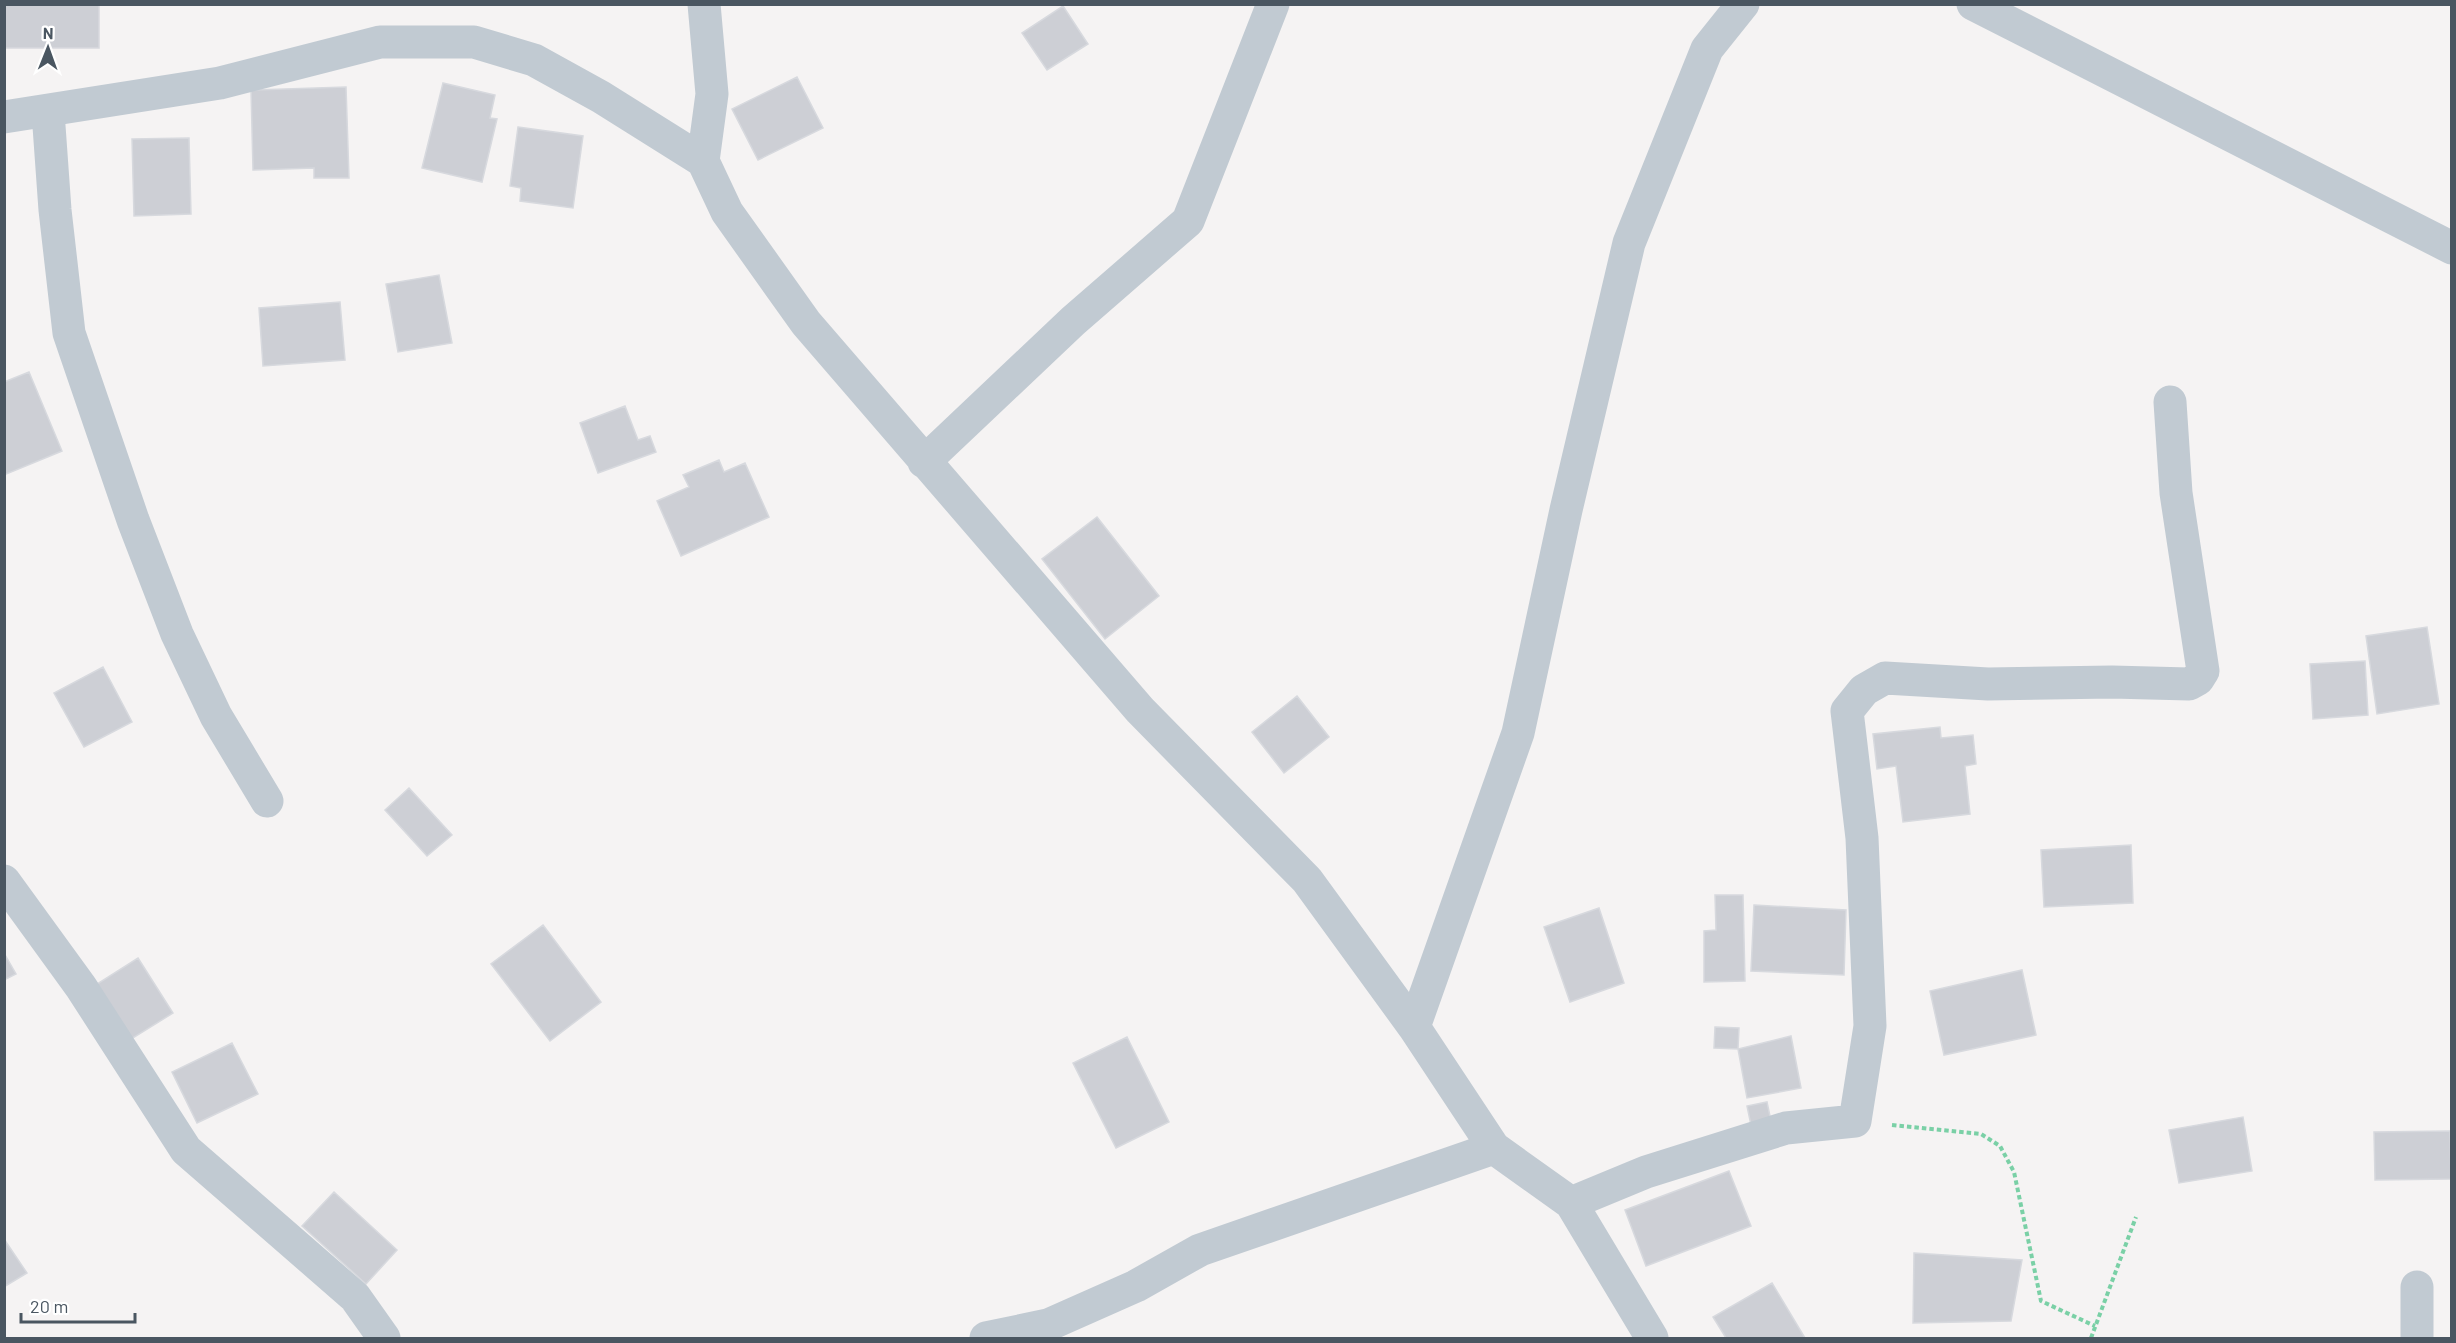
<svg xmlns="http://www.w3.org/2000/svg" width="2456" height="1343" font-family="Barlow,sans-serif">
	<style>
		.building { fill: #cdcfd5; stroke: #d7d9de; stroke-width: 1.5 }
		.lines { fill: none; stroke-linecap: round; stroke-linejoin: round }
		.path { stroke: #7ad0a6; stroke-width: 4; stroke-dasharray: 4.5 3; stroke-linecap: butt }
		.minor { stroke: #c1cad2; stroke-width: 33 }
	</style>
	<rect width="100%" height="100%" fill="#f5f3f3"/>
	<path class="building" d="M4 4H99V48H4Z
		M1063 6 1088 44 1047 70 1022 33Z
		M797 77 823 128 758 160 732 109Z
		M443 83 495 95 490 118 497 119 482 182 422 168Z
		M346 87 349 178H314V168L253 170 251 90Z
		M518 127 583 136 573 208 520 201 521 188 510 186Z
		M189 138 191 214 134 216 132 139Z
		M439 275 452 343 398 352 386 284Z
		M340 302 345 360 263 366 259 308Z
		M29 372 62 451 4 475V382Z
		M625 406 638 440 650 436 656 452 598 473 580 423Z
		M719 460 724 472 745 463 769 517 681 556 657 501 689 487 683 475Z
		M1097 517 1159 596 1105 639 1042 559Z
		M2427 627 2439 704 2377 714 2366 636Z
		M2365 661 2368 715 2313 719 2310 664Z
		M103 667 132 722 84 747 54 693Z
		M1297 696 1329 737 1284 773 1252 732Z
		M1940 727 1941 738 1973 735 1976 764 1965 766 1970 814 1903 822 1896 766 1877 769 1873 734Z
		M409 788 452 835 427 856 385 810Z
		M2131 845 2133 903 2044 907 2041 850Z
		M1715 895H1743L1745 981 1704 982V931L1716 930Z
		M1754 905 1846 910 1844 975 1751 971Z
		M1599 908 1624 983 1570 1002 1544 927Z
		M543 925 601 1002 550 1041 491 964Z
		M4 953 16 974 4 980Z
		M138 958 173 1013 128 1041 94 986Z
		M2022 970 2036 1035 1944 1055 1930 991Z
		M1715 1027 1739 1028 1738 1049 1714 1048Z
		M1791 1036 1801 1088 1747 1098 1738 1049Z
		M1127 1037 1169 1122 1116 1148 1073 1063Z
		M232 1043 258 1094 197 1123 172 1072Z
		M1767 1102 1771 1121 1751 1125 1747 1106Z
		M2243 1117 2252 1171 2179 1183 2169 1130Z
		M2450 1131 2451 1179 2375 1180 2374 1132Z
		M1729 1171 1751 1226 1646 1266 1625 1210Z
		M334 1192 397 1250 366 1284 302 1226Z
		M4 1239 27 1273 4 1287Z
		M1914 1253 2022 1260 2011 1321 1913 1323Z
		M1772 1283 1805 1338H1726L1713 1317Z"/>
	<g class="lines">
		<path class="path" d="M1892 1125 1981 1134 2000 1146 2014 1172 2041 1301 2095 1326
			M2091 1338 2136 1217"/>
		<path class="minor" d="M1973 4 2452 248
			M48 112 55 210 69 333 133 520 177 634 216 716 267 801
			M4 117 220 83 380 42H474L534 60 601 97 703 161 727 212 806 323 1140 710 1307 880 1414 1027 1494 1148 1571 1203 1652 1338
			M703 161 712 94 704 4
			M924 462 1073 321 1188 221 1273 4
			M4 881 81 987 186 1150 355 1297 384 1338
			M1414 1027 1518 733 1566 510 1629 243 1707 49 1743 4
			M1571 1203 1646 1172 1786 1128 1855 1121 1870 1026 1862 838 1847 711 1864 690 1885 678 1988 684 2112 682 2189 684 2198 679 2203 671 2176 493 2170 402
			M986 1338 1048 1325 1136 1286 1200 1250 1494 1148
			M2417 1338V1287"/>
	</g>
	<rect width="2456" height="1343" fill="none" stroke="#4a5661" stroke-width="12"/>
	<g transform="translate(48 48) rotate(1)" stroke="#ffffff" stroke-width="4.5" paint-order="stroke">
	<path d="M0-4.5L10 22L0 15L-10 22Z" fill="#4a5661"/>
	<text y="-9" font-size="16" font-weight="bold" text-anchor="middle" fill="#4a5661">N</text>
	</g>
	<path d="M21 1313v9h114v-9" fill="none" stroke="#4a5661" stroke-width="3"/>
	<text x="30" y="1313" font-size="18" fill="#4a5661" stroke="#ffffff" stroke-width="4.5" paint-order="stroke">20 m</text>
</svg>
